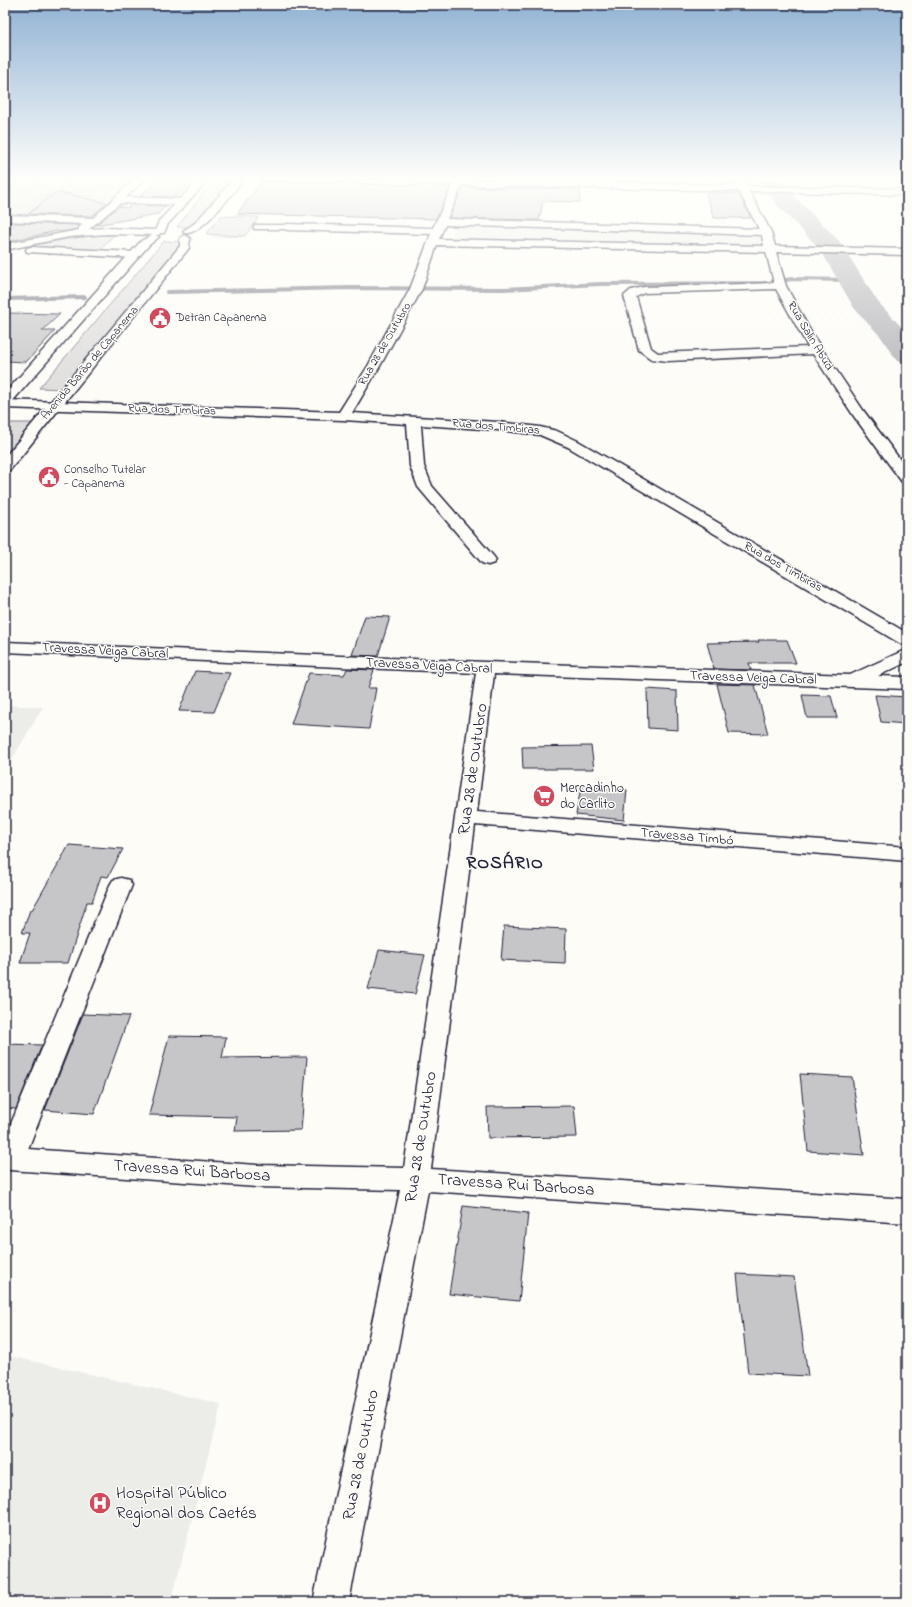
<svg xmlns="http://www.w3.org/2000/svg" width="912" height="1607" font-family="'Indie Flower',sans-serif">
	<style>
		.built { fill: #ecece9 }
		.green { fill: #dddcdb; stroke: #807f8b }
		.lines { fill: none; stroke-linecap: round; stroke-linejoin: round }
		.stream { stroke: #787885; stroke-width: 4 }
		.river { fill: #b2b2b7; fill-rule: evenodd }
		.building { fill: #c6c6c8; stroke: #22223b }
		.pedestrian-casing { stroke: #22223b; stroke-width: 3 }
		.minor-casing { stroke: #22223b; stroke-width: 3 }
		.tertiary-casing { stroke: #22223b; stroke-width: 3 }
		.path { stroke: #22223b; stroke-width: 1; stroke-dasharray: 0.5 1.5; stroke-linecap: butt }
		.pedestrian { fill: #fdfcf7; fill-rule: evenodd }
		.minor { fill: #fdfcf7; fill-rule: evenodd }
		.tertiary { fill: #fdfcf7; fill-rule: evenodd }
		.labels { text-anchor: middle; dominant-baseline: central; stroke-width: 3; stroke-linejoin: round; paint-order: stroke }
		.far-poi-label { font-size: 12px; fill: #22223b; stroke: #fdfcf7; text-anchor: start }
		.far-street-label { font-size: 12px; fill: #22223b; stroke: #fdfcf7 }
		.street-label { font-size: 14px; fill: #22223b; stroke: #fdfcf7 }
		.poi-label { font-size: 14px; fill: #22223b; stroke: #fdfcf7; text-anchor: start }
		.near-street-label { font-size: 17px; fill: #22223b; stroke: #fdfcf7 }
		.near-poi-label { font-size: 17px; fill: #22223b; stroke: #fdfcf7; text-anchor: start }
		.district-label { font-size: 18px; font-weight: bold; letter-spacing: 1px; fill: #22223b; stroke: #fdfcf7 }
	</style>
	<rect width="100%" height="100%" fill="#fdfcf7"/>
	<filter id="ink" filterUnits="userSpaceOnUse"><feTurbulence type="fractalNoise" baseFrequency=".025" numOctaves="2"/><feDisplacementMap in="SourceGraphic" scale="8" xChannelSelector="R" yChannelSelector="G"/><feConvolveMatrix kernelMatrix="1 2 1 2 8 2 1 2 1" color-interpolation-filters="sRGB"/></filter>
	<g filter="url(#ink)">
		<path class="built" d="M456 223 765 235 768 246 452 239Z
			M5 705 43 707 5 771Z
			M5 1355 221 1404 171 1602H5Z"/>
		<path class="green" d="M17 180H134L96 217 5 215V190Z
			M214 180H234L196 227H177Z
			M221 216 259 217 245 236 206 234Z
			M94 235H114L98 251 31 248 33 245Z
			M164 241 183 242 67 389 39 388Z
			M8 423H37L5 463V426Z"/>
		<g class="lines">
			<path class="stream" d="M167 292 350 288 504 289 600 284 767 283 792 279 848 280
				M5 299 85 297"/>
			<path class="river" d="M760 180H782L794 196 839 241 878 302 907 333V364L897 361 881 337 854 308 820 249 778 206Z"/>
		</g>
		<path class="building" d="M158 180H193L175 197 140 196Z
			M262 181 359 182 363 184 451 186 436 219 237 214Z
			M463 187 580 189V202L543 201 539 220 449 218Z
			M62 193 94 200 107 203 92 216 28 214 54 194Z
			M706 193 739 194 751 218H714Z
			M131 205 166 206 158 214 96 225 119 206 127 208Z
			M16 223 79 225 78 229 60 232 57 231 5 242V232Z
			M5 313 60 314 42 331H55L26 362 5 361Z
			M365 616 390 617 378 656 352 655Z
			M758 640H787L796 663H749L751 670 714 669 707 643 759 642Z
			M347 669 374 670 368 688H376L369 729 291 724 309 673 344 675Z
			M195 671 230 673 214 712 179 711Z
			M717 684 755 685 768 734 729 733Z
			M647 689 677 691 678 730 648 728Z
			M802 695 831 696 837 718H807Z
			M875 695 907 697V724L881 722Z
			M591 746 594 769H523L522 747Z
			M581 786 627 790 624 820 576 815Z
			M69 845 123 849 108 877 101 876 92 902H87L68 963H20L30 933H22L30 910H32Z
			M504 926 566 929 565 963 501 960Z
			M379 950 425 955 415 994 368 989Z
			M83 1014 129 1016 94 1114 45 1110Z
			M169 1036 226 1037 222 1058 307 1057 301 1130 235 1131 237 1117 149 1115Z
			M5 1044 42 1045 16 1109 5 1108Z
			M800 1074 852 1077 864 1155 808 1151Z
			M574 1106 577 1137 488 1138 487 1107Z
			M463 1206 528 1213 519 1301 449 1294Z
			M737 1274 794 1277 808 1376 748 1373Z"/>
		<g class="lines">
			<g class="pedestrian-casing">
				<path id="pedestrian" d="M254 225H287L291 227 287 229H254Z"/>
			</g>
			<g class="minor-casing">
				<path id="minor" d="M134 180H144L126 197 182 199 187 202 182 205 120 203 89 229 106 228 155 230 159 231 160 233 159 235 106 234 69 237 5 250V244L79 230V227L84 224 5 221V215L93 218Z
					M359 180H486L736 185 734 180H742L746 186 907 189V195L749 191 771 232 775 246 907 249V255L776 252 786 286 812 334 863 410 907 469V483L902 482 853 415 813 354 668 361 651 359 639 350 624 296 631 290 644 287 774 283 766 252 437 245 422 289 380 366 352 413 498 422 540 427 557 431 578 441 907 633V645L901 644 568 447 540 435 498 430 421 425 424 466 432 486 494 557 496 560 494 563 488 565 482 563 418 487 410 466 407 424 343 420 5 408V400L339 412 368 366 410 289 431 234 287 230 282 227 287 224 433 228 453 185 363 183ZM462 185 739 191 759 229 447 219ZM445 225 762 235 764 246 439 239ZM776 289 808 347 658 353 651 348 636 297 644 293Z
					M31 247 135 252 140 255 135 258 27 252 26 250 27 248Z
					M5 642 486 662 850 675 907 649V662L878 676 907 677V689L494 674 477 812 907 847V861L475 825 431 1169 907 1199V1223L428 1191 349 1602H313L400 1190 257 1187 10 1170 5 1169V1138L110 885 113 880 121 878 129 880 132 885 28 1149 257 1165 404 1168 476 673 5 652Z"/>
			</g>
			<g class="tertiary-casing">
				<path id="tertiary" d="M198 180H208L168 224 164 233H156L155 231 159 221Z
					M233 180H243C233 193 200 237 184 233L183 231 195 223Z
					M154 234 159 237 149 245 10 404 5 405V393L141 241Z
					M185 235 190 238 189 248 10 470 5 472V457L180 246V238Z"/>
			</g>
			<path class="path" d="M34 180 54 192
				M63 184H78
				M35 186 49 183
				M12 188H20
				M57 192 70 194 58 198 45 196Z
				M60 192 75 180
				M68 193 108 184
				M5 194 46 195
				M70 195 95 196
				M35 200 47 197
				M233 215H244
				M213 236 242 237"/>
			<use href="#pedestrian" class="pedestrian"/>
			<use href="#minor" class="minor"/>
			<use href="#tertiary" class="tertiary"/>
		</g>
	</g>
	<linearGradient id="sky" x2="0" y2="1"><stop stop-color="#92b3d4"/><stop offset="0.44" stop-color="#fefefb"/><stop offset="1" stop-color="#fefefb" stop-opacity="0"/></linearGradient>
	<rect width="912" height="405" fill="url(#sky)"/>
	<defs>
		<g id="civic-disc" transform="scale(1.15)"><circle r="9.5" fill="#d1495b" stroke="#fdfcf7"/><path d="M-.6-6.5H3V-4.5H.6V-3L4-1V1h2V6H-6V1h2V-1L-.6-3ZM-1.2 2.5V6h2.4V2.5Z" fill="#fff"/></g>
		<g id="supermarket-disc" transform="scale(1.15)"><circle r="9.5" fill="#d1495b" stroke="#fdfcf7"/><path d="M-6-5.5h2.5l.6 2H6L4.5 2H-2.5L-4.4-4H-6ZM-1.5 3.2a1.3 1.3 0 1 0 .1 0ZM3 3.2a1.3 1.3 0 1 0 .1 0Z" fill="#fff"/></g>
		<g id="hospital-disc" transform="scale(1.15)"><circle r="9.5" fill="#d1495b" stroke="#fdfcf7"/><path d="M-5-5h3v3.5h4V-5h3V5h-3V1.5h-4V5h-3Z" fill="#fff"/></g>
	</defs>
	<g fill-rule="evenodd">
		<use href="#civic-disc" x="160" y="318"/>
		<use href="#civic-disc" x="49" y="477"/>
		<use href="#supermarket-disc" x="544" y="796"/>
		<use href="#hospital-disc" x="100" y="1503"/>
	</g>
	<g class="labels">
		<g class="far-poi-label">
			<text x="176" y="318">Detran Capanema</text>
			<text x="64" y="470">Conselho Tutelar<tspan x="64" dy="14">- Capanema</tspan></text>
		</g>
		<g class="far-street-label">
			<text transform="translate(810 336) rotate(59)">Rua Salin Abud</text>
			<text transform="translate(385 344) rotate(-60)">Rua 28 de Outubro</text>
			<text transform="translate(90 363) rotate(-50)">Avenida Barão de Capanema</text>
			<text transform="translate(172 410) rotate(2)">Rua dos Timbiras</text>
			<text transform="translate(496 427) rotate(5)">Rua dos Timbiras</text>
			<text transform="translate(783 567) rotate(30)">Rua dos Timbiras</text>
		</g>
		<g class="street-label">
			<text transform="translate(105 651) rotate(3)">Travessa Veiga Cabral</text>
			<text transform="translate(429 666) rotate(3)">Travessa Veiga Cabral</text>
			<text transform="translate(753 678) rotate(2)">Travessa Veiga Cabral</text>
			<text transform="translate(687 837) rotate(5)">Travessa Timbó</text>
		</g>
		<g class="poi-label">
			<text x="560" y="788">Mercadinho<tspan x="560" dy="16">do Carlito</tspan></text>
		</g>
		<g class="near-street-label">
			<text transform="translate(473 769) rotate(-82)">Rua 28 de Outubro</text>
			<text transform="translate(421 1137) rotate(-81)">Rua 28 de Outubro</text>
			<text transform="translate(192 1171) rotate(4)">Travessa Rui Barbosa</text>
			<text transform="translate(516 1185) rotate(4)">Travessa Rui Barbosa</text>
			<text transform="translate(361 1455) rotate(-79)">Rua 28 de Outubro</text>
		</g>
		<g class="near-poi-label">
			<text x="116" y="1493">Hospital Público<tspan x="116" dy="20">Regional dos Caetés</tspan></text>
		</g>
		<g class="district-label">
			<text x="505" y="864">ROSÁRIO</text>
		</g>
	</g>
	<rect width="912" height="1607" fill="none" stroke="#fdfcf7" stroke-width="20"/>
	<rect x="10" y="10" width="892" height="1587" fill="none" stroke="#22223b" stroke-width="1.5" filter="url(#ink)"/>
</svg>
